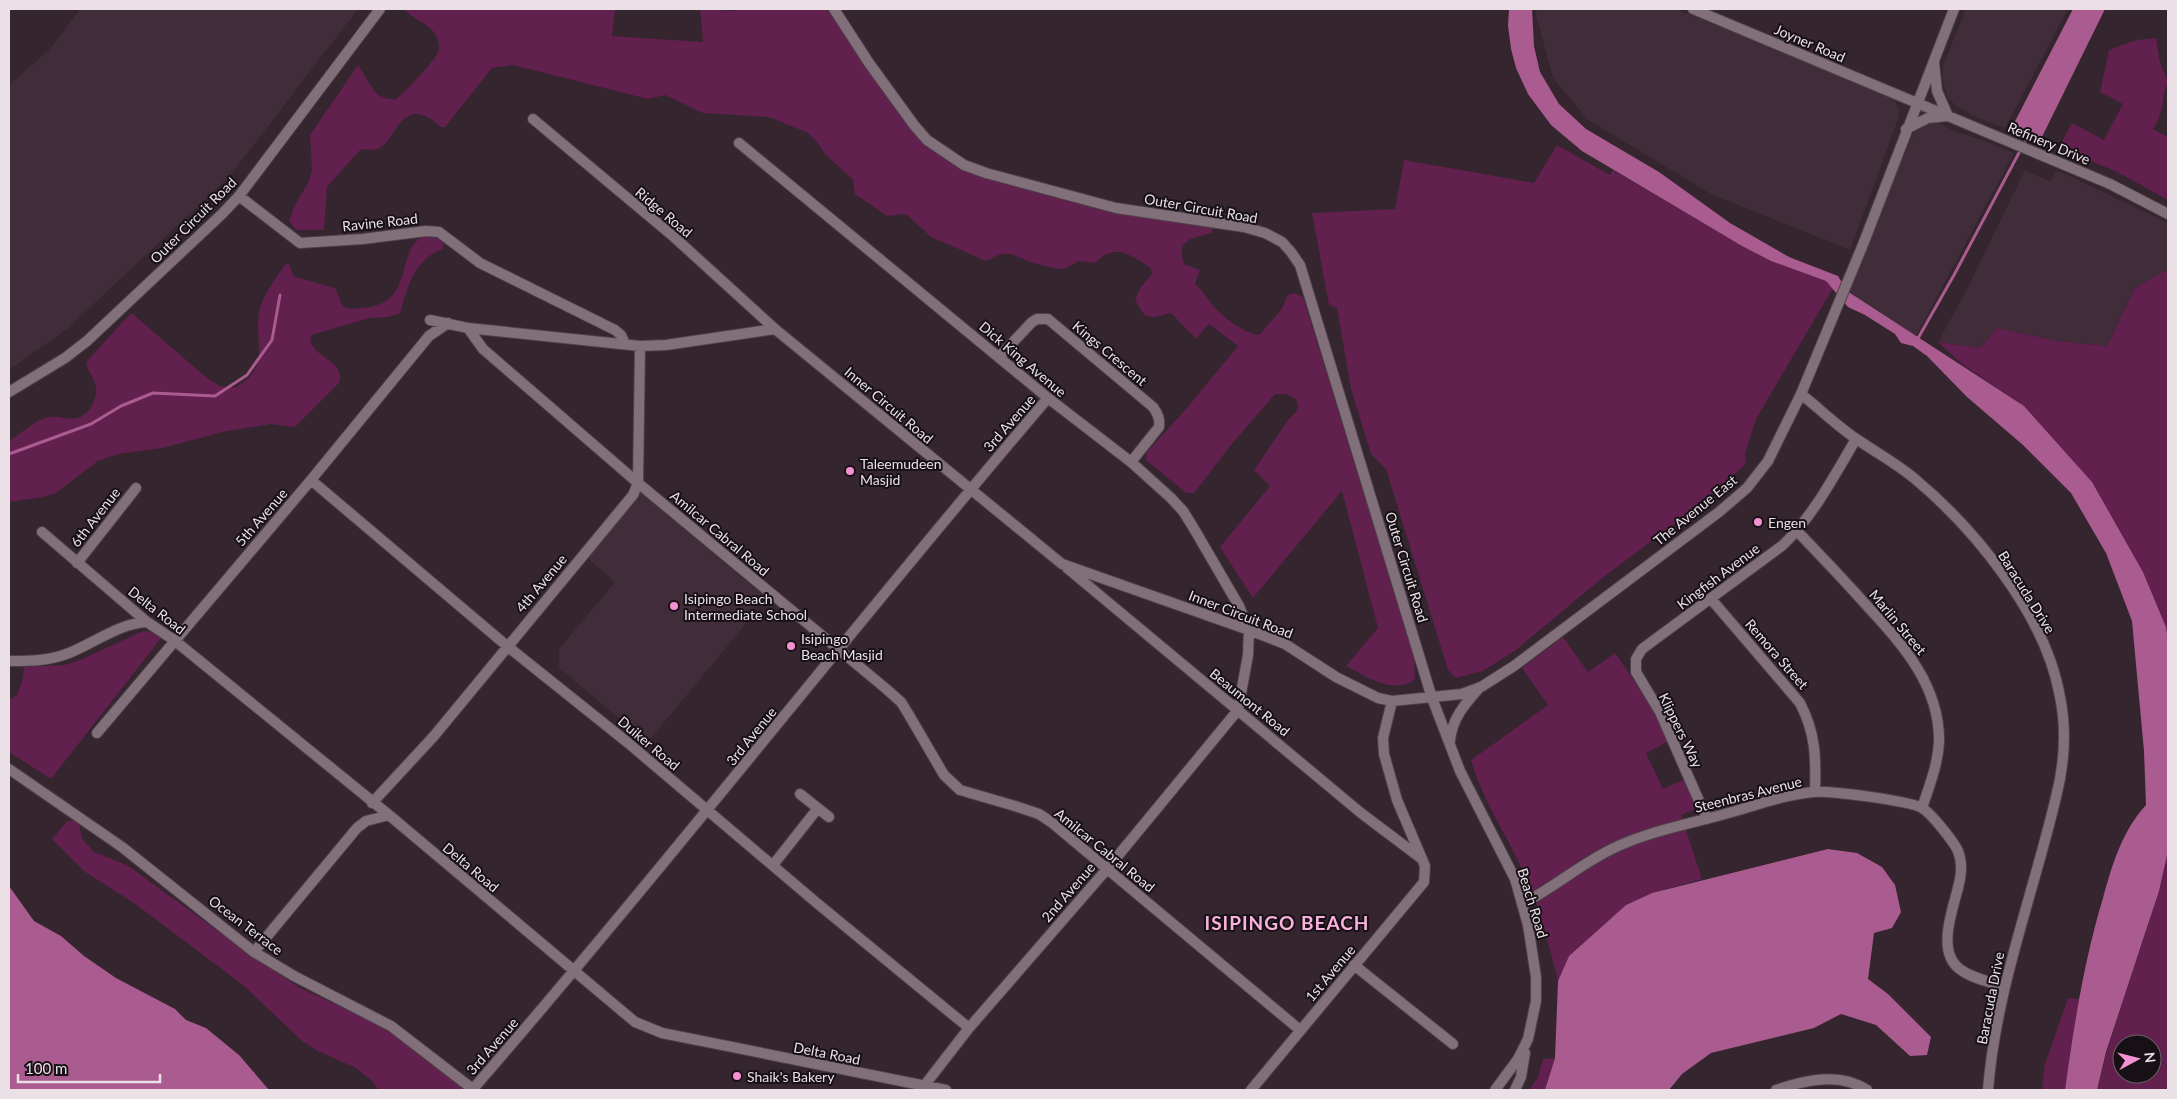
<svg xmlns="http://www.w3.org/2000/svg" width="2177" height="1099" font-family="Lato,sans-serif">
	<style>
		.built { fill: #412d39 }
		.green { fill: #61204d; fill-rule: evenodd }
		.water { fill: #aa5b8f }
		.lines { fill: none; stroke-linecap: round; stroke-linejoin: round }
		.stream { stroke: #aa5b8f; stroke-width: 3 }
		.street-casing { stroke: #4d4048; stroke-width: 12 }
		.street { stroke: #81707a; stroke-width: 10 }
		.poi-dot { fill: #f591d2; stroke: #171115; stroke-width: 2 }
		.labels { text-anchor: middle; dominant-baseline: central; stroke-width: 4; stroke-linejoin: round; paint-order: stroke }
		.street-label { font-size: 14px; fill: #eae0e6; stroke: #171115 }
		.poi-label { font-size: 14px; fill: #eae0e6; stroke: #171115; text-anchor: start }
		.district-label { font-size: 19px; font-weight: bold; letter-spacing: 1px; fill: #f9b2de; stroke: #171115 }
	</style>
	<rect width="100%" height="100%" fill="#34252e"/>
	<path class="built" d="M80 9H358L229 177 67 329 9 370V85L49 50Z
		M1537 9H1676L1893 97 1899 110 1898 119 1850 250 1711 194 1588 120 1553 78 1536 15Z
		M1966 9H2068L2005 128 1975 117 1955 105 1947 96 1943 80V65Z
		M1926 122 1940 123 1952 130 1987 142 2014 153 1916 336 1847 291 1913 134 1920 124Z
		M2025 170 2051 182 2055 172H2061L2168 223V269L2135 288 2107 346 2057 341 1997 328 1980 348 1938 342 1966 291Z
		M639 491 763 595 744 618 748 621 648 742 559 668V649L615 582 585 556Z"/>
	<path class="green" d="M404 9H615L612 36 703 42 700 11 702 9 735 11 737 9H827L906 122 967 169 1213 226 1212 233 1190 239 1182 246V257L1184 264 1200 270 1195 284C1205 292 1209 303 1218 311 1228 321 1245 333 1259 335L1281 310 1288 295 1294 293 1303 297 1414 656 1415 679C1395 696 1365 676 1346 666L1378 628 1342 491 1253 598 1220 547 1270 486 1254 470 1288 420 1296 412 1298 406 1296 399 1286 394H1275L1231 445 1194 493H1186L1145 459 1147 452 1186 409 1238 346 1209 324 1196 339 1171 313C1149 319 1145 321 1135 299L1141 287 1152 274 1151 268C1131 255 1115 242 1095 263L1079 261 1066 268 1059 269 1033 263 1011 254H1000L986 261 931 237 906 214 887 216 855 194 853 180 825 154 817 142 808 133 769 117 703 113 665 95 648 99 513 65 492 68 445 127H441C436 123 430 118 425 116 403 106 395 134 384 145 378 151 369 150 361 149L327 187 324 230H296L289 221 295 205 308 183 312 170 310 135 358 65C369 79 373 102 396 99 404 93 435 61 438 52 441 45 437 36 432 30 424 22 412 18 404 9Z
		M2156 38 2160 63 2168 81C2161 99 2165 111 2153 129L2168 137V200L2117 172 2059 147 2072 123 2104 140 2123 104 2100 92 2109 50 2136 40Z
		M1557 145 1610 175 1613 170 1742 246 1771 261 1826 281 1833 288 1756 419 1745 453 1746 464 1686 515 1601 579 1516 650 1483 671 1456 678 1448 670 1386 469 1371 454 1351 389 1337 308 1329 305 1312 213 1395 209 1404 160 1534 183Z
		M423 236 437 238 443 243V249C415 258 407 288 400 313L388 317 370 318 311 335C306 357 347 359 339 383L295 427 271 424 227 431 162 448 118 454 98 461 56 493 43 497 9 502V441C20 434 33 422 45 418 62 413 73 427 89 410 93 405 96 397 96 392 97 380 88 373 86 362L130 314H133L207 378 220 386 234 388C274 367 252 341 260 308 263 296 277 275 286 264L289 263 293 276 296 277 335 288 343 307C352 310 360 308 370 307 414 299 395 253 423 236Z
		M2168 269V640L2166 627 2143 572 2092 482 2024 406 1962 364 1938 342 1980 348 1997 328 2057 341 2107 346 2135 288Z
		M143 631 153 632 162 637 51 779 9 752V700L17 695 23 678 24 667 64 665 78 661Z
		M1563 637 1588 672 1615 653 1647 699 1669 741 1646 753 1663 789 1687 778 1696 802 1694 810 1681 815 1702 879 1652 893 1626 905 1569 956 1558 981C1549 946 1541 911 1526 878 1509 838 1483 802 1471 760L1548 705 1522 668Z
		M67 821H74L79 824 82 839 94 852 127 865 258 960 300 988 361 1016 403 1040 439 1068 464 1090H379L371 1080 356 1068 318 1051 302 1041 243 985 134 903 85 872 52 839Z
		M2168 851V1090H2097C2116 1009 2151 932 2168 851ZM2122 1044H2152V1074H2122Z
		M2068 998 2079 999 2065 1090H2042L2045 1064Z
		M1555 1058 1545 1090H1529L1538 1077 1543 1059Z"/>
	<path class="water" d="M1509 9H1532L1534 46 1540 72 1559 104 1586 129 1659 172 1730 223 1789 257 1838 276 1847 291 2024 406 2092 482 2143 572 2166 627 2168 640V851L2159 891 2106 1052 2097 1090H2065C2074 1025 2084 961 2103 898 2112 865 2122 831 2146 805L2144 751 2132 621 2106 553 2071 493 2023 445 1967 397 1927 356 1913 346 1901 343 1895 334 1865 315 1848 307 1826 281 1771 261 1742 246 1582 151 1551 125 1528 94 1516 68 1511 49 1508 26Z
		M2073 9H2105L2039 143 2011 129Z
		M1828 849 1857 853 1882 867 1895 885 1901 912 1892 928 1874 933 1868 979 1888 994 1931 1037 1927 1055 1910 1056 1876 1025 1841 1014 1814 1028 1711 1053 1682 1074 1669 1090H1545L1555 1058 1558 981 1569 956 1626 905 1652 893Z
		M9 886 34 921 61 936 84 956 116 978 175 1009 186 1020 206 1028 239 1055 269 1090H9Z"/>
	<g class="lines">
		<path class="stream" d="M1917 340 1954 275 2029 134
			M9 454 91 424 121 406 153 393 215 396 247 375 272 340 280 295"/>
		<g class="street-casing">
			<path id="street" d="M834 9 869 63 914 125 927 140 964 165 986 173 1116 208 1244 227 1265 233 1282 242 1291 252 1300 265 1432 698 1460 771 1515 879 1528 925 1536 977V1001L1528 1039 1518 1059 1495 1090
				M1693 9 2110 184 2168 214
				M533 119 674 237 775 329 1062 564 1249 630 1285 644 1336 677 1378 698 1392 701 1462 694 1481 687 1514 666 1719 512 1747 488 1768 461 1801 394 1864 242 1954 9
				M1906 129 1928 118 1948 116 1937 91 1934 62
				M739 143 1048 398 1131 462 1171 498 1183 511 1193 527 1239 606 1249 630 1248 655 1238 710 1107 869 969 1028 924 1086
				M239 196 300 243 363 239 426 231 439 232 480 263 615 330 621 335 625 344
				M430 320 468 328 640 346 666 345 775 329
				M468 328 483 349 638 483 884 687 901 702 909 715 944 775 960 790 1015 806 1039 814 1051 822 1300 1030
				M1000 356 1032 322 1037 319H1048L1153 407C1158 414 1160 419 1159 427L1131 462
				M9 392 65 358 87 341 222 214 239 196 380 9
				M1801 394C1820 409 1838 427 1858 440 1877 453 1897 464 1915 479 1975 529 2044 614 2059 692 2067 727 2065 762 2056 797 2033 895 1996 989 1988 1090
				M311 480 507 646 627 742 818 904 969 1028
				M1797 531C1821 556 1845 581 1868 607 1903 645 1940 686 1939 742 1938 764 1929 787 1922 808
				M42 532 147 622 174 640 389 815 635 1022 662 1033 946 1090
				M77 563 136 488
				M1067 568 1361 813 1422 859
				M1711 599 1800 703C1816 734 1816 758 1815 792
				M9 661C30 661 49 661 69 653 94 643 120 623 147 622
				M97 733 311 480 429 336 448 323
				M1450 741C1452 718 1465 704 1480 687
				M9 769 122 847 254 952 294 976 391 1026 474 1090
				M800 794 829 817
				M372 803 434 736 633 495 638 483 640 346
				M1707 819 1660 712 1636 672V659L1642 649 1783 545C1814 515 1834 476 1856 439
				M773 865 818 808
				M1522 904C1555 887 1583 862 1616 847 1650 831 1689 824 1725 814 1754 806 1783 795 1813 792 1828 790 1910 801 1922 808 1931 813 1954 842 1958 851 1963 864 1961 876 1958 888 1952 912 1936 953 1961 970 1974 979 1990 982 2004 986
				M254 952 357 828 366 821 389 815
				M1354 965 1453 1044
				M473 1089C669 863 853 626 1048 398
				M1251 1090 1424 882 1425 866 1397 800 1384 754 1383 738 1392 701
				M1515 1090 1521 1077 1525 1053
				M1776 1090C1805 1080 1840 1072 1867 1090"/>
		</g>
		<use href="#street" class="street"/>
	</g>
	<g class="poi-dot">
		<circle cx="850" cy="471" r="5"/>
		<circle cx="1758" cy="522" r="5"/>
		<circle cx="674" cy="606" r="5"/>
		<circle cx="791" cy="646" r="5"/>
		<circle cx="737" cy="1076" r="5"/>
	</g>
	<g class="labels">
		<g class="street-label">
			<text transform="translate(1810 43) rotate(23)">Joyner Road</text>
			<text transform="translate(2049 143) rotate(23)">Refinery Drive</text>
			<text transform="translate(1201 208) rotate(10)">Outer Circuit Road</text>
			<text transform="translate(664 212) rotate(40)">Ridge Road</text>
			<text transform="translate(193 220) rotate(-45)">Outer Circuit Road</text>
			<text transform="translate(380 222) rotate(-6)">Ravine Road</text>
			<text transform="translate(1110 353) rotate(40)">Kings Crescent</text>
			<text transform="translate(1023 359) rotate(40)">Dick King Avenue</text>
			<text transform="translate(889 405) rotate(40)">Inner Circuit Road</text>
			<text transform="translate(1009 423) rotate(-49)">3rd Avenue</text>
			<text transform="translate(1695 510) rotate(-39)">The Avenue East</text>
			<text transform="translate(95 517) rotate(-52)">6th Avenue</text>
			<text transform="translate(261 517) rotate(-49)">5th Avenue</text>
			<text transform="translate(720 533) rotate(40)">Amilcar Cabral Road</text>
			<text transform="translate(1407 567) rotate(73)">Outer Circuit Road</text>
			<text transform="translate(1718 576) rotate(-37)">Kingfish Avenue</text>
			<text transform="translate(541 583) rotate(-50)">4th Avenue</text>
			<text transform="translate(2027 592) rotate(58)">Baracuda Drive</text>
			<text transform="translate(157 610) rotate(38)">Delta Road</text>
			<text transform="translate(1241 614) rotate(21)">Inner Circuit Road</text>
			<text transform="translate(1898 622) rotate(50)">Marlin Street</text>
			<text transform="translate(1777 654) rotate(49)">Remora Street</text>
			<text transform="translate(1250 702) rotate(39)">Beaumont Road</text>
			<text transform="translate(1681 730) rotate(64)">Klippers Way</text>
			<text transform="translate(751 736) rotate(-51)">3rd Avenue</text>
			<text transform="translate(649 743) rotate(40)">Duiker Road</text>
			<text transform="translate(1748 794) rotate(-14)">Steenbras Avenue</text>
			<text transform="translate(1105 850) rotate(39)">Amilcar Cabral Road</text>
			<text transform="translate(471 867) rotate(40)">Delta Road</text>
			<text transform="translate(1068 892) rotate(-49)">2nd Avenue</text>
			<text transform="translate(1533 903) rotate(73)">Beach Road</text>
			<text transform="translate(246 925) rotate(37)">Ocean Terrace</text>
			<text transform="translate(1330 973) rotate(-50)">1st Avenue</text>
			<text transform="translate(1990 998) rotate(-79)">Baracuda Drive</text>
			<text transform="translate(492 1046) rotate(-49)">3rd Avenue</text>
			<text transform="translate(827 1053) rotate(11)">Delta Road</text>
		</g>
		<g class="poi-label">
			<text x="860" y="463">Taleemudeen<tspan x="860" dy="16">Masjid</tspan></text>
			<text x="1768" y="522">Engen</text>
			<text x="684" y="598">Isipingo Beach<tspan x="684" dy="16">Intermediate School</tspan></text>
			<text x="801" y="638">Isipingo<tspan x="801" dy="16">Beach Masjid</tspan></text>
			<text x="747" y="1076">Shaik's Bakery</text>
		</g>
		<g class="district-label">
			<text x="1287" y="922">ISIPINGO BEACH</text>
		</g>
	</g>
	<rect width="2177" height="1099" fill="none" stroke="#eae0e6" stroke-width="20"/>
	<g transform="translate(2137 1059) rotate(83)"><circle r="24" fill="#171115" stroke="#6b6469"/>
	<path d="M0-4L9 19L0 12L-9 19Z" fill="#f591d2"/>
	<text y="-8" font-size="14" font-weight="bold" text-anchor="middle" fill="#eae0e6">N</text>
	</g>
	<path d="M18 1074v8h142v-8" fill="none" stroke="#eae0e6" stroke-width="2.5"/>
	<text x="25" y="1074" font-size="15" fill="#eae0e6" stroke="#171115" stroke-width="4" paint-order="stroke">100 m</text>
</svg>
